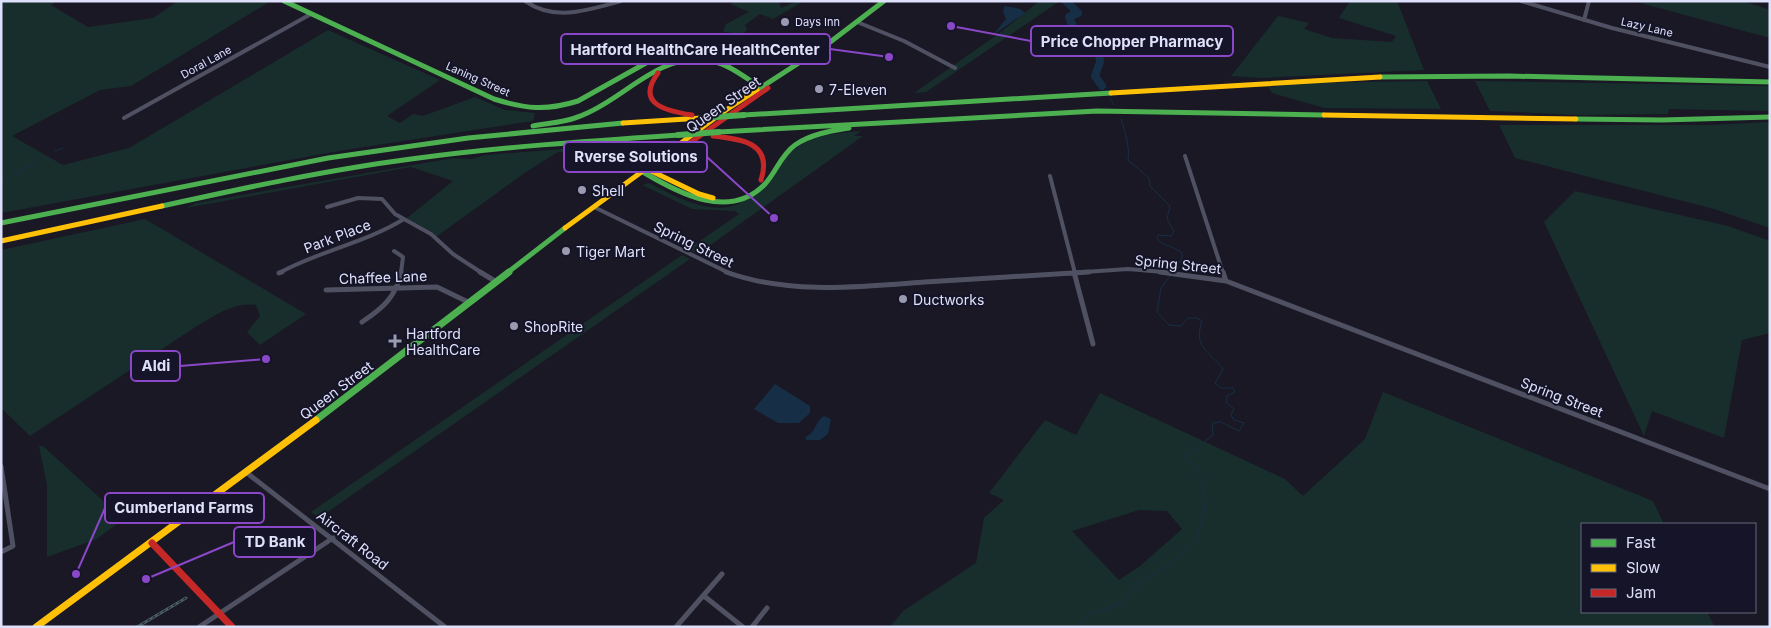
<svg xmlns="http://www.w3.org/2000/svg" width="1771" height="628" font-family="Inter,sans-serif">
	<style>
		.green { fill: #182e2c; fill-rule: evenodd }
		.water { fill: #172f46 }
		.lines { fill: none; stroke-linecap: round; stroke-linejoin: round }
		.stream { stroke: #172f46; stroke-width: 1 }
		.river { stroke: #172f46; stroke-width: 8 }
		.street-far1 { stroke: #4f5162; stroke-width: 4 }
		.street { stroke: #4f5162; stroke-width: 5 }
		.fast-far1 { stroke: #4caf50; stroke-width: 5 }
		.fast { stroke: #4caf50; stroke-width: 7 }
		.slow-far1 { stroke: #ffc107; stroke-width: 5 }
		.slow { stroke: #ffc107; stroke-width: 7 }
		.jam-far1 { stroke: #c62828; stroke-width: 5 }
		.jam { stroke: #c62828; stroke-width: 7 }
		.rail-casing { stroke: #495d67; stroke-width: 3 }
		.rail { stroke: #151428; stroke-width: 1; stroke-dasharray: 3; stroke-linecap: butt }
		.fast-bridge { stroke: #4caf50; stroke-width: 6 }
		.poi-dot { fill: #9a9ab0; stroke: #151428; stroke-width: 2 }
		.labels { text-anchor: middle; dominant-baseline: central; stroke-width: 4; stroke-linejoin: round; paint-order: stroke }
		.far-poi-label { font-size: 11px; fill: #dfe0fb; stroke: #151428; text-anchor: start }
		.far-street-label { font-size: 11px; fill: #dfe0fb; stroke: #151428 }
		.poi-label { font-size: 14px; fill: #dfe0fb; stroke: #151428; text-anchor: start }
		.street-label { font-size: 14px; fill: #dfe0fb; stroke: #151428 }
		.leader { fill: none; stroke: #8a47c8; stroke-width: 2 }
		.callout-dot { fill: #8a47c8; stroke: #151428; stroke-width: 2 }
		.callout { fill: #151428; stroke: #8a47c8; stroke-width: 2 }
		.callout-label { font-size: 15px; text-anchor: middle; font-weight: bold; fill: #dfe0fb }
	</style>
	<rect width="100%" height="100%" fill="#191824"/>
	<path class="green" d="M1 1H57L51 5 88 27 153 18 178 1H271L131 86 100 90 12 136 63 165 129 148 328 30 440 80 387 116 400 123 413 114 423 116 475 97 505 110 535 113 533 121 339 151 1 213Z
		M736 1H779L781 8 797 1H804L773 19 760 14 745 25 747 29 744 34 723 32 726 24 749 12 730 4Z
		M1039 1H1060L926 92 914 93 1001 32Z
		M1350 1H1397L1424 70 1262 78 1231 76 1278 16 1309 23 1304 29 1332 38 1392 42 1396 36 1339 18Z
		M1633 1H1743L1770 10V38Z
		M1427 81 1441 109 1324 108 1272 93 1268 87 1304 83Z
		M1475 81 1770 86V111L1669 109 1668 114 1580 115 1490 111Z
		M1770 122V228L1714 209 1515 158 1499 125H1710Z
		M861 131 854 136H863L698 254 688 249 739 214 735 211 692 209 642 185 649 183C678 198 722 223 752 195 768 180 780 158 799 146 816 134 841 133 861 131Z
		M676 140 666 147 558 152 526 172 436 237 434 233 407 218 453 181 411 167 186 208 196 203 453 158 471 159 485 155Z
		M1575 191 1728 226 1770 241V333L1742 340 1724 438 1652 411 1644 436 1544 222Z
		M145 219 306 314 260 345 247 332 260 316 256 305C234 302 216 315 197 326L30 436 1 408V250Z
		M682 255 690 259 319 518 311 512Z
		M1383 392 1653 501 1664 524H1582V612H1707L1715 627H890L903 611 976 563 984 518 1004 500 989 493 1045 420 1076 435 1100 393 1285 479 1303 496 1365 439ZM1139 510 1167 511 1182 529 1140 566 1119 580 1072 531Z
		M39 446H43L123 519 97 539 47 557V485Z"/>
	<path class="water" d="M1005 6 1020 9 1025 13 993 35 1006 19 1003 11Z
		M775 384 810 406V413L799 423H778L754 409Z
		M824 416 831 419 828 434 820 440H806V437C816 432 816 420 824 416Z"/>
	<g class="lines">
		<path class="stream" d="M1110 98 1114 105
			M1121 119C1125 132 1130 147 1128 160L1149 178 1150 186 1170 206 1167 219 1174 231 1171 236 1158 235 1157 239C1164 246 1173 246 1182 253V258L1174 271
			M55 151 63 148
			M7 179 36 162
			M1 182 3 181
			M1075 627 1090 614 1120 604 1146 578 1169 565 1195 540 1202 523 1206 498 1201 477 1186 457 1213 435 1212 423 1221 422 1239 431 1244 423 1234 420 1231 415 1234 409 1226 402 1227 396 1235 392 1233 388H1221L1215 383 1223 369C1209 350 1193 348 1202 321L1197 318H1188L1181 326 1169 325 1157 312 1161 288 1170 276"/>
		<path class="river" d="M1066 1 1078 13 1069 17C1074 33 1086 43 1099 52L1100 62 1095 76 1102 86"/>
		<path class="street-far1" d="M525 1C555 22 588 10 621 1
			M1521 1 1612 28 1770 67
			M1584 20 1589 1
			M857 22 904 41 955 68
			M124 118 311 14
			M1185 156 1223 273
			M1050 176 1075 273
			M327 207 358 198 382 199 395 214 431 234 453 254 482 273
			M594 207 729 273
			M394 251 403 257 401 273
			M279 273C319 251 365 243 404 219
			M1070 273 1128 269 1175 273"/>
		<path class="street" d="M480 272 495 281
			M726 272C789 295 859 287 925 282 980 279 1034 275 1089 272
			M1074 272 1093 344
			M1160 272 1226 281 1770 489
			M1223 272 1226 281
			M279 273 282 272
			M326 290 437 287 468 302
			M362 322C383 308 396 297 401 272
			M1 466 13 546 1 552
			M247 473 445 627
			M704 596 743 627
			M199 627 333 538
			M676 627 722 574
			M752 627 767 608"/>
		<path class="fast-far1" d="M284 1 494 99C526 109 546 111 578 101L680 44
			M1380 77 1509 76 1770 82
			M757 90 825 46 884 1
			M744 115 1111 93
			M1576 119 1662 120 1770 117
			M533 126C550 123 569 122 585 114 628 96 660 51 712 61 731 65 748 80 765 90
			M719 132 1097 111 1324 115
			M643 172C678 193 730 221 765 184 776 172 781 155 795 145 811 134 831 131 849 128
			M162 206C244 188 327 170 411 159 499 147 589 141 678 135
			M1 223 328 158 468 138 623 123
			M507 273 565 228"/>
		<path class="fast" d="M316 420 509 272"/>
		<path class="slow-far1" d="M1111 93 1380 77
			M1324 115 1576 119
			M623 123 702 118
			M647 169 699 194 713 198
			M565 228 726 110 757 90
			M1 241 162 206"/>
		<path class="slow" d="M36 627 316 420"/>
		<path class="jam-far1" d="M680 44C726 33 766 39 809 58
			M658 73C635 104 666 111 692 115
			M713 136C742 139 773 143 761 180
			M647 169 657 166 768 88"/>
		<path class="jam" d="M152 543 232 627"/>
		<g class="rail-casing">
			<path id="rail" d="M137 627 186 598"/>
		</g>
		<use href="#rail" class="rail"/>
		<path class="fast-bridge" d="M702 118 744 115
			M678 135 719 132"/>
	</g>
	<g class="poi-dot">
		<circle cx="785" cy="22" r="5"/>
		<circle cx="819" cy="89" r="5"/>
		<circle cx="582" cy="190" r="5"/>
		<circle cx="566" cy="251" r="5"/>
		<circle cx="903" cy="299" r="5"/>
		<circle cx="514" cy="326" r="5"/>
		<path d="M392.5 333.5h5v5h5v5h-5v5h-5v-5h-5v-5h5z"/>
	</g>
	<g class="labels">
		<g class="far-poi-label">
			<text x="795" y="22">Days Inn</text>
		</g>
		<g class="far-street-label">
			<text transform="translate(1647 27) rotate(13)">Lazy Lane</text>
			<text transform="translate(206 62) rotate(-29)">Doral Lane</text>
			<text transform="translate(478 79) rotate(24)">Laning Street</text>
		</g>
		<g class="poi-label">
			<text x="829" y="89">7-Eleven</text>
			<text x="592" y="190">Shell</text>
			<text x="576" y="251">Tiger Mart</text>
			<text x="913" y="299">Ductworks</text>
			<text x="524" y="326">ShopRite</text>
			<text x="406" y="333">Hartford<tspan x="406" dy="16">HealthCare</tspan></text>
		</g>
		<g class="street-label">
			<text transform="translate(723 104) rotate(-35)">Queen Street</text>
			<text transform="translate(337 236) rotate(-21)">Park Place</text>
			<text transform="translate(694 244) rotate(26)">Spring Street</text>
			<text transform="translate(1178 264) rotate(6)">Spring Street</text>
			<text transform="translate(383 277) rotate(-2)">Chaffee Lane</text>
			<text transform="translate(336 390) rotate(-37)">Queen Street</text>
			<text transform="translate(1562 397) rotate(21)">Spring Street</text>
			<text transform="translate(353 540) rotate(38)">Aircraft Road</text>
		</g>
	</g>
	<path class="leader" d="M951 26L1031 41M889 57L830 49M774 218L707 157M266 359L180 366M76 574L105 508M146 579L234 542"/>
	<g class="callout-dot">
		<circle cx="951" cy="26" r="5"/>
		<circle cx="889" cy="57" r="5"/>
		<circle cx="774" cy="218" r="5"/>
		<circle cx="266" cy="359" r="5"/>
		<circle cx="76" cy="574" r="5"/>
		<circle cx="146" cy="579" r="5"/>
	</g>
	<g class="callout">
		<rect x="1031" y="26" width="202" height="30" rx="5"/>
		<rect x="561" y="34" width="269" height="30" rx="5"/>
		<rect x="564" y="142" width="143" height="30" rx="5"/>
		<rect x="131" y="351" width="49" height="30" rx="5"/>
		<rect x="105" y="493" width="159" height="30" rx="5"/>
		<rect x="234" y="527" width="81" height="30" rx="5"/>
	</g>
	<g class="callout-label">
		<text x="1132" y="47">Price Chopper Pharmacy</text>
		<text x="695" y="55">Hartford HealthCare HealthCenter</text>
		<text x="636" y="162">Rverse Solutions</text>
		<text x="156" y="371">Aldi</text>
		<text x="184" y="513">Cumberland Farms</text>
		<text x="275" y="547">TD Bank</text>
	</g>
	<rect width="1771" height="628" fill="none" stroke="#dfe0fb" stroke-width="5"/>
	<rect x="1581" y="523" width="175" height="90" fill="#151428" stroke="#66667c"/>
	<rect x="1591" y="539" width="25" height="8" fill="#4caf50" stroke="#66667c"/>
	<text x="1626" y="548" font-size="15" fill="#dfe0fb">Fast</text>
	<rect x="1591" y="564" width="25" height="8" fill="#ffc107" stroke="#66667c"/>
	<text x="1626" y="573" font-size="15" fill="#dfe0fb">Slow</text>
	<rect x="1591" y="589" width="25" height="8" fill="#c62828" stroke="#66667c"/>
	<text x="1626" y="598" font-size="15" fill="#dfe0fb">Jam</text>
</svg>
